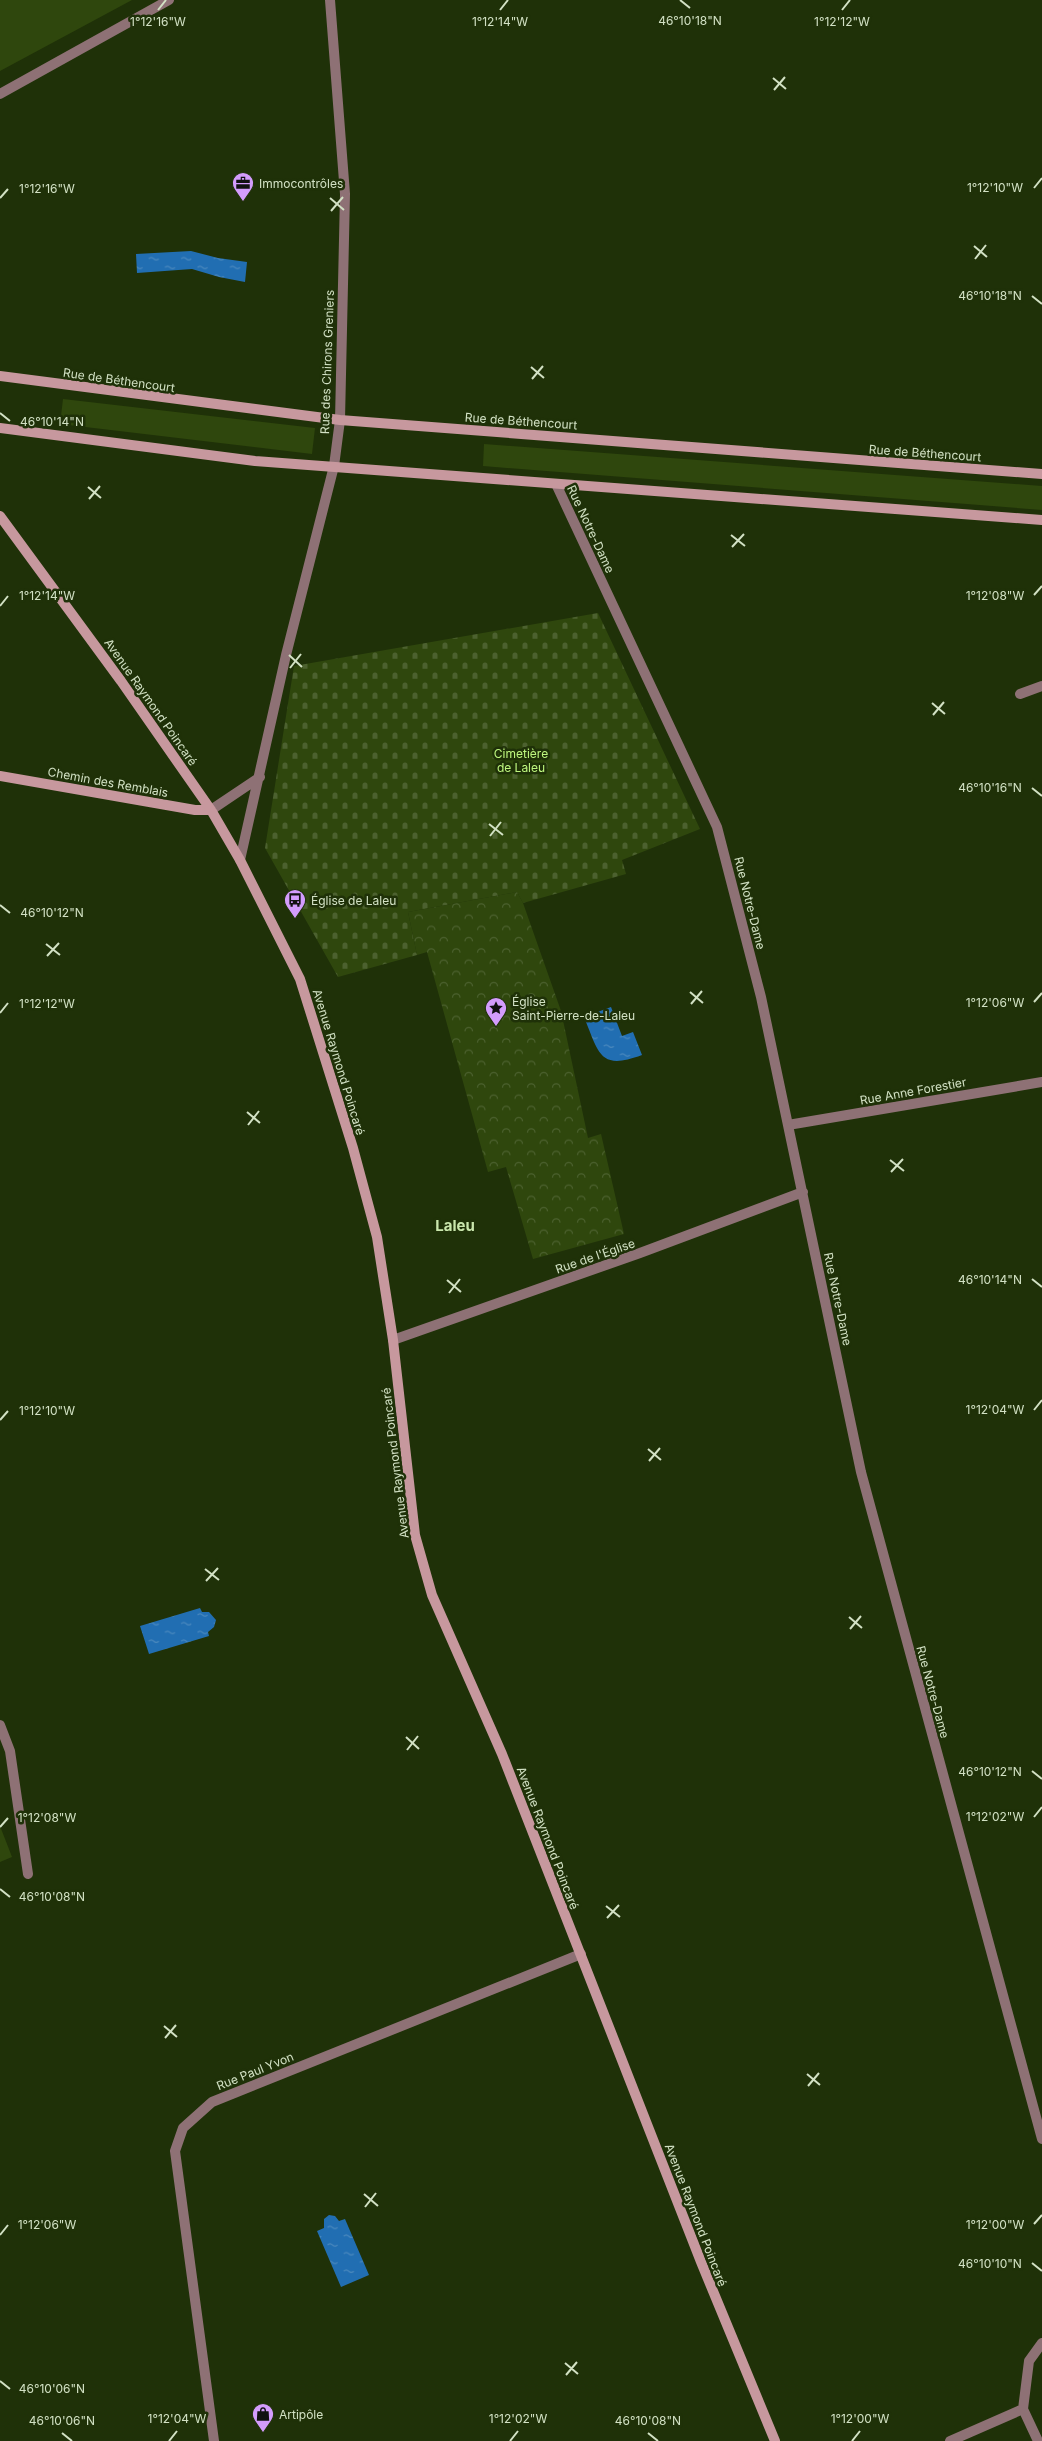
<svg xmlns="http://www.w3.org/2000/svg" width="1042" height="2441" font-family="Inter,sans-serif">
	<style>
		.green { fill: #2f470d }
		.cemetery { fill: url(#cemetery-stones) }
		.park { fill: url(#park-crowns) }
		.water { fill: url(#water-ripples) }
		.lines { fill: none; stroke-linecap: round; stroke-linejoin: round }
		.lane { stroke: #8e7175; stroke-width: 10 }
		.street { stroke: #8e7175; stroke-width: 10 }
		.secondary { stroke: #c7989e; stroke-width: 10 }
		.ticks { fill: none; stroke: #d2e1c4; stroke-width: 2 }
		.labels { text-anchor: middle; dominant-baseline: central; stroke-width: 5; stroke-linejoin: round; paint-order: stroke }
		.poi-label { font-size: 12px; fill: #d2e1c4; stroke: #1f3108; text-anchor: start }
		.street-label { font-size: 12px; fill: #d2e1c4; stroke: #1f3108 }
		.park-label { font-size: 12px; fill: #bef67f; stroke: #1f3108 }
		.quarter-label { font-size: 15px; font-weight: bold; fill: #cae7ad; stroke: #1f3108 }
		.ticks-label { font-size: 12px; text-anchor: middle; fill: #d2e1c4; stroke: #1f3108; stroke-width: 5; stroke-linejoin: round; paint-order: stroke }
	</style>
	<defs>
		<pattern id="cemetery-stones" width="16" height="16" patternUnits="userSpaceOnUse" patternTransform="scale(1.25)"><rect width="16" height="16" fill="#2f470d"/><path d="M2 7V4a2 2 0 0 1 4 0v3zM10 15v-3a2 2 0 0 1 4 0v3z" fill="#4c612f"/></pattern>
		<pattern id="park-crowns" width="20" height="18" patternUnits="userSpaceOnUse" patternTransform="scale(1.25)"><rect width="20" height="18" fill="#2f470d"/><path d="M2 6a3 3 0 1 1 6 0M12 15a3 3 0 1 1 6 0" fill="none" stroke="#4c612f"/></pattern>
		<pattern id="water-ripples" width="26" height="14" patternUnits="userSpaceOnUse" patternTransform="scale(1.25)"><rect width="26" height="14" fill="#216eb2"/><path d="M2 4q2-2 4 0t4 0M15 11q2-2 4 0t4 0" fill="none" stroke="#4b89be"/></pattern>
	</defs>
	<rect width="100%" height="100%" fill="#1f3108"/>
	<path class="green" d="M0 0H132L0 71Z
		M63 399 315 428 312 454 60 424Z
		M484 444 1042 486V510L483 466Z
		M0 1826 12 1857 0 1862Z"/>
	<path class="cemetery" d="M598 613 700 829 622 860 626 874 523 903 517 892 408 912 417 955 338 977 265 848 294 666Z"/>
	<path class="park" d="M517 892 523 903 561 1011 588 1138 601 1134 624 1234 533 1259 506 1167 488 1172 427 952 417 955 408 912Z"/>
	<path class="water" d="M191 251 218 258 247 262 245 282 219 277 192 269 137 273 136 254Z
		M611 1007 622 1036 633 1032 642 1055C599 1071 599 1053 584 1017Z
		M200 1608 202 1612H209L216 1620 214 1627 208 1632 209 1636 149 1654 140 1626Z
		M329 2215 335 2216 339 2221 345 2219 369 2275 341 2287 317 2231 324 2228V2219Z"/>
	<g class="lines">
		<path class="lane" d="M1020 694 1042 686"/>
		<path class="street" d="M0 94 169 0
			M556 484 717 827 761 997 861 1472 1042 2139
			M211 810 260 777
			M240 860 286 655 334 466 340 420 345 194 330 0
			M788 1125 1042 1082
			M393 1340 640 1253 803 1192
			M0 1725 10 1751 28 1874
			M1023 2409 1038 2441
			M214 2441 175 2151 183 2128 212 2102 581 1954
			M950 2441 1023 2409 1029 2361 1042 2343"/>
		<path class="secondary" d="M0 376 340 420 1042 474
			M0 428 255 461 1042 520
			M0 516 121 681 211 810 240 860 300 979 353 1148 377 1237 393 1340 415 1535 432 1595 502 1754 701 2262 775 2441
			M0 776 195 810H211"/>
	</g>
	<path class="ticks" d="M680 0 690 8M158 10 166 0M500 10 508 0M842 10 850 0M773 78 786 89M774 90 785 77M1034 188 1042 178M0 198 8 189M330 198 344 210M331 211 343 197M974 246 987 257M975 259 986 245M1032 296 1042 304M531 367 544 378M532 379 543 366M0 413 10 421M88 487 101 498M89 499 100 486M731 535 745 546M732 547 744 534M1034 595 1042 586M0 606 8 596M289 655 302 667M290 668 301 654M932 703 945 714M933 715 944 702M1032 788 1042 796M489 824 503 835M490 836 501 822M0 905 10 913M46 944 60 955M47 956 59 943M690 992 703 1003M1034 1002 1042 993M691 1004 702 991M0 1013 8 1003M247 1112 260 1123M248 1125 259 1111M890 1160 904 1171M891 1172 903 1159M1032 1279 1042 1287M447 1280 461 1292M449 1293 460 1279M1034 1410 1042 1400M0 1420 8 1411M648 1449 661 1460M649 1461 660 1448M205 1569 219 1580M206 1581 218 1568M849 1617 862 1628M850 1629 861 1616M406 1737 419 1749M407 1750 418 1736M1032 1771 1042 1779M1034 1817 1042 1807M0 1827 8 1818M0 1889 10 1897M606 1906 620 1917M607 1918 619 1905M164 2026 177 2037M165 2038 176 2025M807 2074 820 2085M808 2086 819 2073M364 2194 378 2206M365 2207 376 2193M1034 2224 1042 2215M0 2235 8 2225M1032 2263 1042 2271M565 2363 578 2374M566 2375 577 2362M0 2381 10 2389M62 2433 72 2441M648 2433 658 2441M169 2441 177 2431M510 2441 518 2431M852 2441 860 2431"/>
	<defs>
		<g id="office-pin" transform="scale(1.125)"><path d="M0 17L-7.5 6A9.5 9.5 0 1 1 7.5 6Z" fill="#d39cfc" stroke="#1f3108"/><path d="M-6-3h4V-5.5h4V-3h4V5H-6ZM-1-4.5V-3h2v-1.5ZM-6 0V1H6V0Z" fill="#111"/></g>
		<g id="bus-pin" transform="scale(1.125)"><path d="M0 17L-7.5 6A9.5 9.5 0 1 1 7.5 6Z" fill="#d39cfc" stroke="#1f3108"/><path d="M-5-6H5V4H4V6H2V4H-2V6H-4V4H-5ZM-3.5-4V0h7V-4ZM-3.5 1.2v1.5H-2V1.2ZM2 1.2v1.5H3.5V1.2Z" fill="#111"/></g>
		<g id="sight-pin" transform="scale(1.125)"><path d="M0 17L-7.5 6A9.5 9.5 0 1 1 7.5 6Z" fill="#d39cfc" stroke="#1f3108"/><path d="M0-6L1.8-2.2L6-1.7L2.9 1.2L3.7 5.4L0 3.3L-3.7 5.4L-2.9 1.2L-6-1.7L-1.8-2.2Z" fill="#111"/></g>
		<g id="shop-pin" transform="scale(1.125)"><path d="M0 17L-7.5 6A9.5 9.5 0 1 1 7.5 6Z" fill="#d39cfc" stroke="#1f3108"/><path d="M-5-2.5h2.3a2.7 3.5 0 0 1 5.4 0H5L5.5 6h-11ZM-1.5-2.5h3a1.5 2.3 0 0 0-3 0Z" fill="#111"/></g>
	</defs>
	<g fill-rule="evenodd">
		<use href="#office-pin" x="243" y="183"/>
		<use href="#bus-pin" x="295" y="900"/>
		<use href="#sight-pin" x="496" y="1008"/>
		<use href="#shop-pin" x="263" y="2414"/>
	</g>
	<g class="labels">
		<g class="poi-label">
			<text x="259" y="183">Immocontrôles</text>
			<text x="311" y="900">Église de Laleu</text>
			<text x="512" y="1001">Église<tspan x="512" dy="14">Saint-Pierre-de-Laleu</tspan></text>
			<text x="279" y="2414">Artipôle</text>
		</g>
		<g class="street-label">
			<text transform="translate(327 362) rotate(-88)">Rue des Chirons Greniers</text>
			<text transform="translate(119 380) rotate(8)">Rue de Béthencourt</text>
			<text transform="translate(521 421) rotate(4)">Rue de Béthencourt</text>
			<text transform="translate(925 453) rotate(4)">Rue de Béthencourt</text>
			<text transform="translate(591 529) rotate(65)">Rue Notre-Dame</text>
			<text transform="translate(151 702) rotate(55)">Avenue Raymond Poincaré</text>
			<text transform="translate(108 782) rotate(10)">Chemin des Remblais</text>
			<text transform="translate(750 903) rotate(76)">Rue Notre-Dame</text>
			<text transform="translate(339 1062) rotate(73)">Avenue Raymond Poincaré</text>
			<text transform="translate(913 1091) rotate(-10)">Rue Anne Forestier</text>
			<text transform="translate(595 1256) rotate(-19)">Rue de l'Église</text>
			<text transform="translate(838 1299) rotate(78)">Rue Notre-Dame</text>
			<text transform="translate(395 1463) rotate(-97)">Avenue Raymond Poincaré</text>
			<text transform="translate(933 1692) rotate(75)">Rue Notre-Dame</text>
			<text transform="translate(548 1838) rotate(69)">Avenue Raymond Poincaré</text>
			<text transform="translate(255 2071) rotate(-22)">Rue Paul Yvon</text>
			<text transform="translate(696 2215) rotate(69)">Avenue Raymond Poincaré</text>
		</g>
		<g class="park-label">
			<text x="521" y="753">Cimetière<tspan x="521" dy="14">de Laleu</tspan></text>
		</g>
		<g class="quarter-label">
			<text x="455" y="1225">Laleu</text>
		</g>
	</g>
	<g class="ticks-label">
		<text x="690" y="25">46°10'18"N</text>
		<text x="158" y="26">1°12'16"W</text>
		<text x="500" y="26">1°12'14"W</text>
		<text x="842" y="26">1°12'12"W</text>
		<text x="995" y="192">1°12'10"W</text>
		<text x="47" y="193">1°12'16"W</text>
		<text x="990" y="300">46°10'18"N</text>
		<text x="52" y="426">46°10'14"N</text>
		<text x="995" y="600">1°12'08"W</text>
		<text x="47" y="600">1°12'14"W</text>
		<text x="990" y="792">46°10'16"N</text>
		<text x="52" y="917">46°10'12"N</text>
		<text x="995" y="1007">1°12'06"W</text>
		<text x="47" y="1008">1°12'12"W</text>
		<text x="990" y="1284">46°10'14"N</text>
		<text x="995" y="1414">1°12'04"W</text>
		<text x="47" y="1415">1°12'10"W</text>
		<text x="990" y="1776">46°10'12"N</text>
		<text x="995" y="1821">1°12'02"W</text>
		<text x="47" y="1822">1°12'08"W</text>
		<text x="52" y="1901">46°10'08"N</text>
		<text x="995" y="2229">1°12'00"W</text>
		<text x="47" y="2229">1°12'06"W</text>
		<text x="990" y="2268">46°10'10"N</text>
		<text x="52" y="2393">46°10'06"N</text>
		<text x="177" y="2423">1°12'04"W</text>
		<text x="518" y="2423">1°12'02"W</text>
		<text x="860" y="2423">1°12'00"W</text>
		<text x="62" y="2425">46°10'06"N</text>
		<text x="648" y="2425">46°10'08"N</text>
	</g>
</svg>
